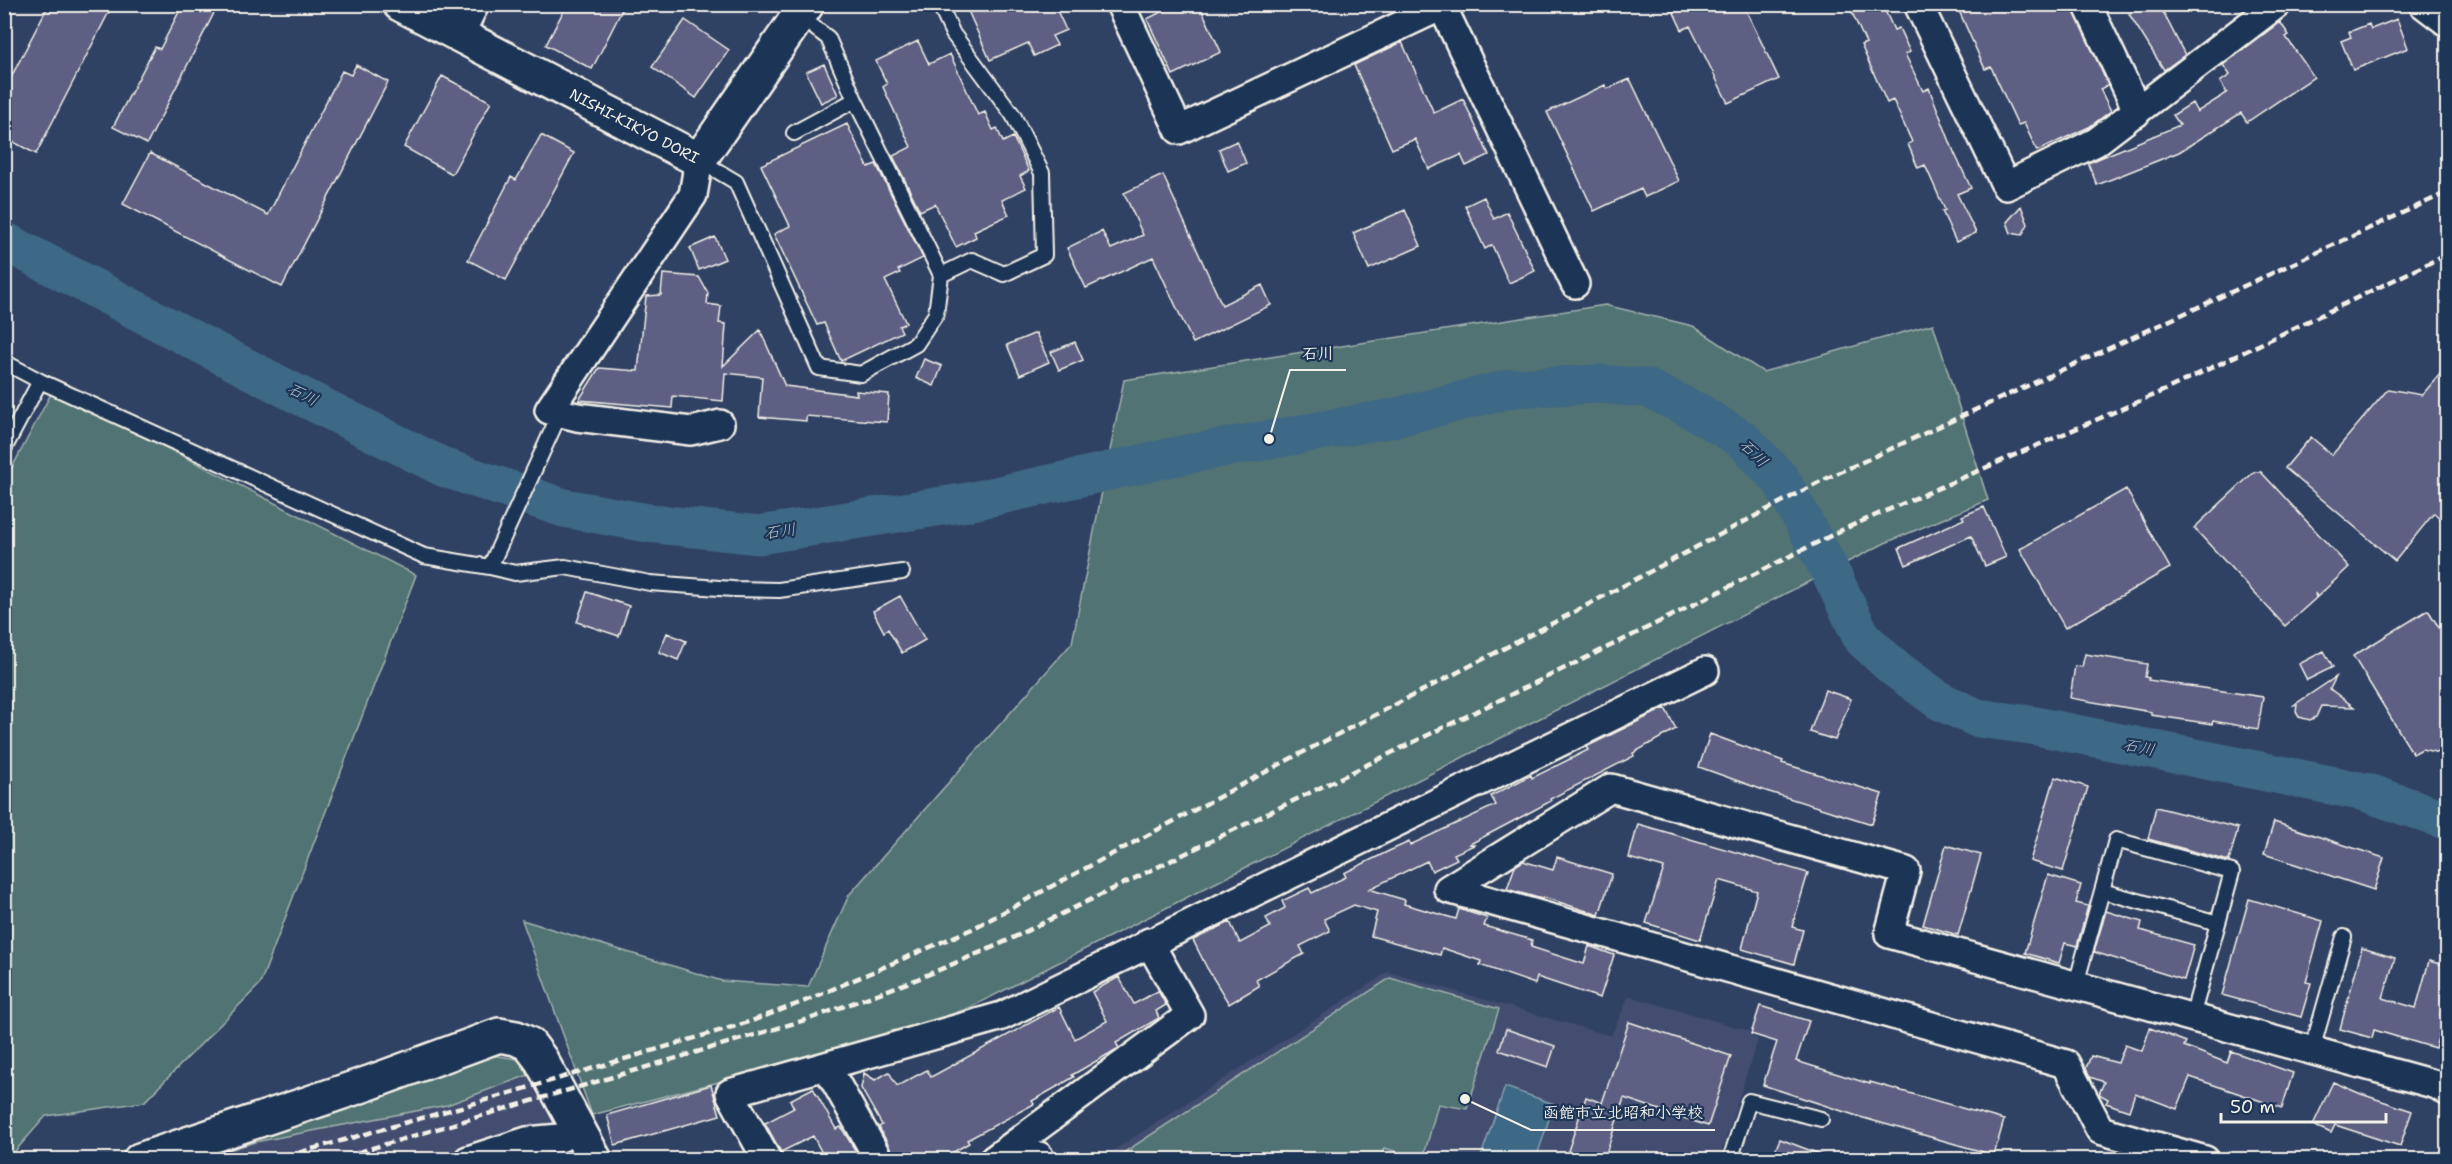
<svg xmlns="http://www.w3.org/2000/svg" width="2452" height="1164" font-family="'Shantell Sans','Klee One',sans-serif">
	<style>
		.built { fill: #424e6f }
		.green { fill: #517373; stroke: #a2b2ae; stroke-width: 1.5 }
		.water { fill: #3e6786; stroke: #879ead; stroke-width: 1.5 }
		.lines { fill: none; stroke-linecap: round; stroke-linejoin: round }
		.river { stroke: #3e6786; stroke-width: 39 }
		.building { fill: #5d5f83; stroke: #f4f1e8; stroke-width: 1.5 }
		.lane-casing { stroke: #f4f1e8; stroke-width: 18 }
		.street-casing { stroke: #f4f1e8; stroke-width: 32 }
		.secondary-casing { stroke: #f4f1e8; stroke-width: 38 }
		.lane { stroke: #1d3557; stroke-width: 14 }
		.street { stroke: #1d3557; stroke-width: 27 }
		.secondary { stroke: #1d3557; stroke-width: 33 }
		.rail { stroke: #f4f1e8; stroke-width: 4.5; stroke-dasharray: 9 4.5; stroke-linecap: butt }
		.labels { text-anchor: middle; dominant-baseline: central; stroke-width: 4.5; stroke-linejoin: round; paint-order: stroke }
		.street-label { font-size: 15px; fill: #f4f1e8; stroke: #1d3557 }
		.water-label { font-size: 16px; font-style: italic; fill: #b4c1c6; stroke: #1d3557 }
		.leader { fill: none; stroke: #f4f1e8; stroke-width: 2 }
		.callout-dot { fill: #f4f1e8; stroke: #1d3557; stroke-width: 2 }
		.callout-label { font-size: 16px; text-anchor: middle; font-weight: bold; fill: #f4f1e8; stroke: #1d3557; stroke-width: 4.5; stroke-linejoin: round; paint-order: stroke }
	</style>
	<rect width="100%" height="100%" fill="#304264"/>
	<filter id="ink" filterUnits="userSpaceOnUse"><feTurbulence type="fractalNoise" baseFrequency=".0167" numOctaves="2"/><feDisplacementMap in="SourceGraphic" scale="12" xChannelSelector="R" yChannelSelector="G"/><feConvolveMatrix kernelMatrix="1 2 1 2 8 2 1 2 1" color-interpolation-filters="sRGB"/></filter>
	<g filter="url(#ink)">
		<path class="built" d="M1388 972 1611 1036 1629 996 1750 1031V1036L1758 1039 1719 1159 1099 1160Z
			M534 1073 561 1123 554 1130 527 1132 437 1159 202 1160 255 1142Z"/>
		<path class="green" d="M1605 305 1693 326 1763 372 1933 324 1988 500 1885 543 969 1008 880 1040 592 1115 522 920 722 981 808 987 849 895 1072 643 1124 380Z
			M53 390 416 575 260 984 144 1102 46 1116 9 1158H5V481Z
			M1390 978 1499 1009 1467 1109 1438 1104 1423 1159 1384 1148 1380 1160 1114 1159Z
			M490 1055 525 1060 534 1073 447 1105 255 1142 199 1159 177 1160Z"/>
		<path class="water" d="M1505 1087 1554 1104 1536 1159H1480Z"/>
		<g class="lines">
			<path class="river" d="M4 241 287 389 445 468 564 508 648 523 759 535 968 502 1177 456 1393 418 1513 388 1600 384 1647 388 1697 412 1743 440 1781 480 1830 571 1862 638 1893 667 1940 701 1977 718 2031 725 2365 792 2448 821"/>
		</g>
		<path class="building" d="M49 4H113L36 154 4 137V91Z
			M183 4H199L214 13 147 144 113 127 155 47 160 49Z
			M567 4H625L592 69 546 45Z
			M965 4H1054L1066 30 1052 36 1057 45 1034 56 1028 43 990 60Z
			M1177 4H1199L1221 52 1173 75 1147 19Z
			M1670 4H1743L1779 79 1728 103 1690 26 1682 30Z
			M1848 4H1882L1894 30 1899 28 1910 52 1905 54 1923 91 1929 88 1954 152 1971 188 1957 194 1976 233 1956 242 1942 211 1945 210 1925 165 1918 168 1908 144 1912 142 1893 100 1887 103 1861 45 1866 43Z
			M1956 4H2072L2108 85 2100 89 2111 111 2089 127 2037 151 2024 123 2018 125 1991 67 1985 69Z
			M2146 4H2159L2185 55 2164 70 2129 14Z
			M2397 19 2408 48 2353 70 2341 41 2351 37 2349 32 2369 24 2371 29Z
			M685 20 729 50 696 98 652 67Z
			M2280 22 2289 35 2286 37 2314 77 2247 122 2241 113 2179 152 2097 185 2088 163 2180 125 2173 115 2192 103 2197 112 2227 93 2220 82 2230 75 2223 65Z
			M918 41 929 64 950 54 978 115 985 112 993 130 997 128 1003 142 1013 137 1029 171 1020 176 1026 188 1002 200 1009 215 974 231 976 237 956 247 935 204 920 211 893 156 911 147 883 87 887 84 876 61Z
			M1402 42 1434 113 1463 99 1489 155 1466 166 1461 155 1429 169 1415 139 1392 149 1354 65Z
			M824 64 838 95 821 103 806 72Z
			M356 65 388 82 282 287 123 204 150 153 268 215 342 71 351 75Z
			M442 76 491 102 452 174 404 147Z
			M1630 79 1679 181 1645 197 1641 189 1594 211 1547 112 1605 85 1607 89Z
			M847 124 868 167 876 164 923 258 898 270 900 273 885 280 906 323 899 326 902 332 841 361 824 323 817 325 774 234 790 226 761 165Z
			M541 135 574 153 506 280 468 260 511 177 516 180Z
			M1237 141 1246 163 1228 171 1219 149Z
			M1163 175 1222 305 1262 285 1271 305 1193 343 1153 257 1086 288 1067 248 1102 231 1111 249 1143 235 1124 193Z
			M1484 197 1494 219 1507 212 1535 271 1509 283 1492 245 1485 249 1465 206Z
			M2021 206 2028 224 2022 235 2011 233 2007 222Z
			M1405 210 1421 246 1369 269 1353 233Z
			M715 237 725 259 699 270 690 248Z
			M663 274 699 277 708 293 707 304 721 306 719 323 726 324 723 366 760 330 785 386 857 395 856 391 889 394 887 422 806 416V421L759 417 762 377 725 373 723 401 673 396 672 408 579 400 599 368 638 371 646 296 661 295Z
			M1036 333 1049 362 1020 375 1007 345Z
			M1075 342 1083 360 1059 370 1051 352Z
			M924 359 942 366 934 386 916 378Z
			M2448 365V525L2434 513 2395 561 2285 468 2311 437 2332 455 2388 389 2422 395Z
			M2254 472H2261L2349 567 2317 597 2315 593 2316 598 2285 626 2194 528Z
			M2126 489 2170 568 2065 628 2020 549Z
			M1984 507 2006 557 1985 566 1971 536 1906 565 1899 548 1964 519 1962 516Z
			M587 592 629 606 619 636 577 622Z
			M900 596 925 640 902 653 888 629 884 632 873 611Z
			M2428 610 2448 642V755L2422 749 2413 754 2353 656Z
			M667 633 686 641 678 660 659 652Z
			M2324 651 2333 667 2307 680 2299 664Z
			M2085 654 2147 664 2145 677 2149 678 2148 680 2263 697 2258 729 2213 721 2212 724 2151 715V712L2070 698 2075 666 2082 667Z
			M2336 677 2330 689 2354 707 2321 706 2316 717 2310 720 2299 717 2296 712 2297 705H2294Z
			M1825 690 1851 699 1835 740 1810 732Z
			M1665 708 1676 729 1633 753 1634 756 1550 799 1551 801 1523 816 1470 844 1474 845 1454 854 1457 859 1432 871 1427 861 1369 889 1405 900 1404 904 1456 919 1459 909 1487 918 1484 926 1532 940 1531 947 1584 964 1589 946 1614 955 1600 998 1537 977 1535 984 1480 965 1481 961 1442 948 1440 955 1371 936 1377 912 1354 905 1324 919 1330 931 1300 946 1304 954 1256 980 1259 986 1229 1004 1207 968 1193 940 1230 922 1240 943 1270 927 1266 918 1285 908 1282 901 1309 888 1312 893 1346 877 1344 873 1389 851 1409 842 1410 845 1496 805 1491 796 1531 775 1532 778 1588 750 1586 747Z
			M1710 734 1783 761 1782 763 1882 794 1872 824 1766 791 1699 767Z
			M2055 777 2088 787 2063 871 2030 861Z
			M2156 807 2238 828 2229 861 2148 839Z
			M2274 822 2384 858 2374 890 2264 854Z
			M1638 824 1808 873 1792 927 1803 930 1794 964 1742 949 1757 891 1719 880 1700 940 1646 923 1664 868 1629 858Z
			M1946 845 1981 855 1958 935 1923 925Z
			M1557 857 1612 874 1599 915 1543 897 1542 899 1507 889 1515 866 1523 861 1553 870Z
			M2048 875 2081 885 2076 903 2088 906 2077 946 2065 943 2059 963 2025 953Z
			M2249 899 2323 921 2306 982 2311 983 2301 1017 2222 995Z
			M2106 911 2142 922 2140 930 2194 945 2184 980 2094 952Z
			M2362 948 2395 958 2383 998 2416 1008 2429 961 2448 966V989L2440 1015 2445 1016 2435 1048 2374 1030 2372 1038 2340 1029Z
			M1119 977 1134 1004 1158 991 1166 1005 1156 1011 1159 1018 1116 1043 1119 1048 1072 1075 1074 1077 1032 1101 1034 1104 967 1140 969 1143 940 1160H903L898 1152 893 1154 879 1127 882 1125 861 1088 864 1073 875 1080 889 1072 897 1086 927 1070 931 1077 1059 1007 1075 1039 1107 1021 1092 992Z
			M1760 1006 1809 1021 1796 1061 1870 1084V1082L2004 1120 1994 1155 1860 1117 1763 1085 1777 1042 1751 1034Z
			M1629 1022 1731 1056 1708 1126 1624 1098 1604 1160H1565L1586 1097 1602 1103Z
			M2150 1028 2186 1042 2184 1046 2227 1063 2231 1051 2293 1073 2282 1108 2190 1077 2177 1109 2135 1093 2129 1111 2106 1103 2108 1099 2099 1094 2104 1082 2090 1077 2086 1068 2091 1056 2118 1063 2125 1045 2142 1051Z
			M1506 1029 1555 1046 1548 1067 1499 1050Z
			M2333 1082 2361 1094 2412 1111 2400 1146 2335 1125 2331 1133 2313 1125Z
			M711 1085 720 1115 615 1145 607 1115Z
			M813 1088 836 1129 841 1127 860 1158 858 1160H819L824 1157 813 1136 781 1152 765 1123 794 1108 790 1100Z
			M1780 1139 1830 1158V1160H1771Z"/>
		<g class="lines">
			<g class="lane-casing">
				<path id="lane" d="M799 16 828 38 855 100 941 275
					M794 133 855 100
					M699 160 736 182 819 368 861 374 916 344 936 314 941 275 972 260 1004 274 1044 255 1042 173 1013 115 953 34 939 4
					M4 362 40 381 424 556 490 567 560 413
					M4 449 40 381
					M490 567 515 573 565 567 650 583 733 589 779 590 902 572
					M2102 891 2116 840 2232 872 2218 923
					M2076 984 2102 891 2218 923 2192 1017
					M2312 1050 2344 937
					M1730 1160 1749 1101 1821 1119"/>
			</g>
			<g class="street-casing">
				<path id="street" d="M1120 4 1179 130 1442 6
					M1441 4 1575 284
					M1918 4 2006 186 2096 142 2277 4
					M2087 4 2132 99 2136 113
					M2423 4 2448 23
					M459 36 475 4
					M699 160 693 195 549 410 577 417 691 431 720 424
					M827 1067 879 1160
					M468 1160 527 1141 560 1138 578 1129
					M767 1160 730 1093 1002 1016 1705 671
					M993 1160 1190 1015 1149 942
					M1035 1160 1039 1156
					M2205 1160 2100 1130 2066 1064 1448 889 1611 788 1906 871 1889 934 2437 1085 2448 1092"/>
			</g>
			<g class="secondary-casing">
				<g id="secondary">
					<path id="s1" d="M400 4 699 160 807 4"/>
					<path d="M140 1160 369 1083 499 1035 516 1038 529 1044 541 1060 595 1160"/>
				</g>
			</g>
			<use href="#lane" class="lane"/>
			<use href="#street" class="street"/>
			<use href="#secondary" class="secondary"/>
			<path class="rail" d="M273 1160 493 1098 749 1022 805 1001 972 929 1288 760 1555 622 1821 481 2448 192
				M332 1160 812 1018 915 980 998 945 1643 630 1844 529 2165 390 2448 254"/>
		</g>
	</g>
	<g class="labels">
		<g class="street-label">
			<text stroke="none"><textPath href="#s1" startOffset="264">NISHI-KIKYO DORI</textPath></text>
		</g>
		<g class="water-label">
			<text transform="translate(303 394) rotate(27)">石川</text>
			<text transform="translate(1754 453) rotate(44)">石川</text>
			<text transform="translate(780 531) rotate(-8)">石川</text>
			<text transform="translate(2139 747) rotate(11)">石川</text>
		</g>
	</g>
	<path class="leader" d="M1269 439L1290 370H1346M1465 1099L1531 1130H1715"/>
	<g class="callout-dot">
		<circle cx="1269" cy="439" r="6"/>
		<circle cx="1465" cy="1099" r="6"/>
	</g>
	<g class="callout-label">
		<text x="1318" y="359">石川</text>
		<text x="1623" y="1118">函館市立北昭和小学校</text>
	</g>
	<rect width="2452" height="1164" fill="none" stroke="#1d3557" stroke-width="24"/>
	<rect x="12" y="12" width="2428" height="1140" fill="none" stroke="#f4f1e8" stroke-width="2" filter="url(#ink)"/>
	<path d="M2221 1113v9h165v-9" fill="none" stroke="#f4f1e8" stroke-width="3"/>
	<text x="2230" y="1113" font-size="18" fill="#f4f1e8" stroke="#1d3557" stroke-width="4.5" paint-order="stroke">50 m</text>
</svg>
